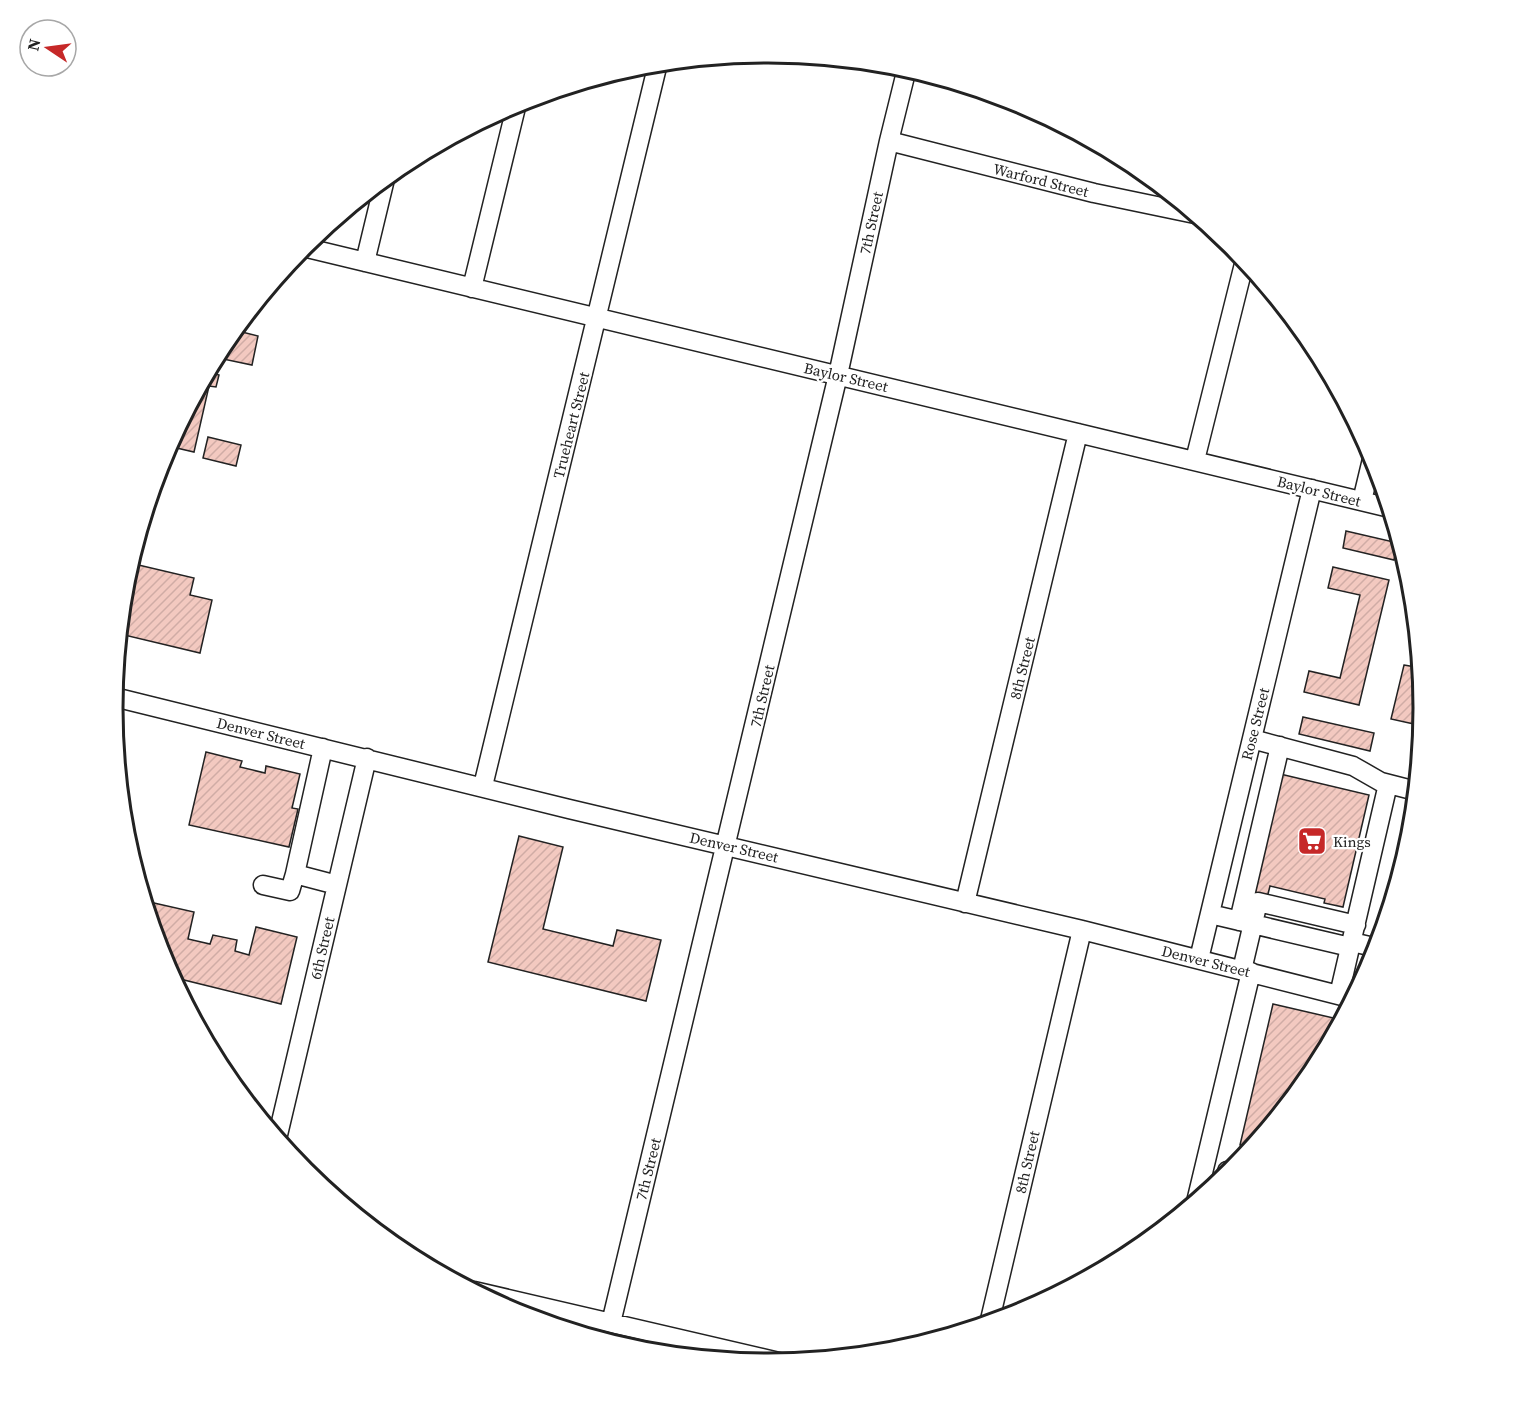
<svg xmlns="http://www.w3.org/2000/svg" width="1537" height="1417" font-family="'Source Serif 4',serif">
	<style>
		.building { fill: url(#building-hatch); stroke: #222; stroke-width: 1.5 }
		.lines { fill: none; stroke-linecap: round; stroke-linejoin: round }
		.minor-casing { stroke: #222; stroke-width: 21 }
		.minor { stroke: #fff; stroke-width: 18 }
		.labels { text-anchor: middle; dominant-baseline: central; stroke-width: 4.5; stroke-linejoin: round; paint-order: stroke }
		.street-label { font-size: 15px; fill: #222; stroke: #fff }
		.poi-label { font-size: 15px; fill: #222; stroke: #fff; text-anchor: start }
		.rim { fill: none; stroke: #222; stroke-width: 3 }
	</style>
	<defs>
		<pattern id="building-hatch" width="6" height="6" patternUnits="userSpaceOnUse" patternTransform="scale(1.5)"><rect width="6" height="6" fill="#f3c9c0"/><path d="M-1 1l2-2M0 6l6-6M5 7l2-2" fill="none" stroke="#d0aca5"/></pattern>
	</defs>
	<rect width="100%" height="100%" fill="#fff"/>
	<path class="building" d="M234 330 258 336 252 365 223 359 228 338Z
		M216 358 212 373 219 375 216 387 209 386 194 452 168 446Z
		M208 437 241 445 236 466 203 458Z
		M1346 531 1398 543 1394 560 1343 548Z
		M130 563 194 578 190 595 212 600 200 653 120 634 125 580Z
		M1333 567 1389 580 1359 705 1304 692 1309 671 1340 678 1360 595 1328 588Z
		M1404 665 1421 668 1424 709 1423 726 1391 719Z
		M1303 717 1374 733 1370 751 1299 734Z
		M206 752 242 761 240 767 265 773 266 766 300 774 292 808 298 809 289 847 189 825Z
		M1276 773 1369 795 1343 907 1324 903 1325 899 1270 886 1267 898 1253 895Z
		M519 836 563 847 543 929 613 946 617 930 661 940 646 1001 488 962Z
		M154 903 194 912 188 939 210 944 213 935 237 940 235 951 249 955 256 927 297 937 281 1004 172 977 162 959 150 920Z
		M1273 1004 1342 1020 1314 1073 1252 1148 1240 1145Z"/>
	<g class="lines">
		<g class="minor-casing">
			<path id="minor" d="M889 141 1094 193 1195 214
				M303 247 1390 508
				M365 262 385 179
				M472 288 517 103
				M1195 460 1245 260
				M1362 501 1373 455
				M114 697 569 809 1082 930 1354 999
				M1252 739 1353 766 1381 782 1416 791
				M323 748 295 874 337 885
				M483 786 658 63
				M263 885 290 891 295 874
				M965 903 1078 433
				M1210 914 1350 947
				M1239 921 1280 746
				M1352 942 1378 948
				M1199 959 1312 489
				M1242 970 1258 902 1356 925
				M1339 995 1388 784
				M277 1139 367 758
				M1227 1171 1233 1172
				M1196 1202 1251 972
				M474 1291 783 1363
				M611 1323 838 375 889 141 907 68
				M989 1324 1082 930"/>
		</g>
		<use href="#minor" class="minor"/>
	</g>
	<defs>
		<g id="supermarket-square" transform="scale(1.5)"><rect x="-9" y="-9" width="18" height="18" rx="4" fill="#c62828" stroke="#fff"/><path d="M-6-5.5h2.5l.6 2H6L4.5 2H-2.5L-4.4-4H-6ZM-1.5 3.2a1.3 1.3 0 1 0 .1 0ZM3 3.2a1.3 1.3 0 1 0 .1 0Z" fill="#fff"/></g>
	</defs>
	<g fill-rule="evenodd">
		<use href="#supermarket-square" x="1312" y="841"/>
	</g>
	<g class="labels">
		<g class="street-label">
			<text transform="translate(1041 180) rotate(14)">Warford Street</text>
			<text transform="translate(871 223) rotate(-78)">7th Street</text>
			<text transform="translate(846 377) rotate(13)">Baylor Street</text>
			<text transform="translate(571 425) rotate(-76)">Trueheart Street</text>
			<text transform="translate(1319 491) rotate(14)">Baylor Street</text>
			<text transform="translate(1022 668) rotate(-76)">8th Street</text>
			<text transform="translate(762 696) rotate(-77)">7th Street</text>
			<text transform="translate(1255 724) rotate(-76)">Rose Street</text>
			<text transform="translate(261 733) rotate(14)">Denver Street</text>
			<text transform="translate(734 847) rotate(13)">Denver Street</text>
			<text transform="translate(322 948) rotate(-77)">6th Street</text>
			<text transform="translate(1206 961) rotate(14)">Denver Street</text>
			<text transform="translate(1027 1162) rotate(-77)">8th Street</text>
			<text transform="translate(648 1169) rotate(-76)">7th Street</text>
		</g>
		<g class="poi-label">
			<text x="1333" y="841">Kings</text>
		</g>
	</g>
	<path d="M0 0H1537V1417H0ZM123 708a645 645 0 1 1 1290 0a645 645 0 1 1-1290 0Z" fill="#fff" fill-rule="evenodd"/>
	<path class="rim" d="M123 708a645 645 0 1 1 1290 0a645 645 0 1 1-1290 0Z"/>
	<g transform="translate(48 48) rotate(283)"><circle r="28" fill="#ffffff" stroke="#a7a7a7" stroke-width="1.5"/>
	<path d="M0-4.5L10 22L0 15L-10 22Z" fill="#c62828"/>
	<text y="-9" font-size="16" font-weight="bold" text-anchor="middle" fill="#222222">N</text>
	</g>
</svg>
